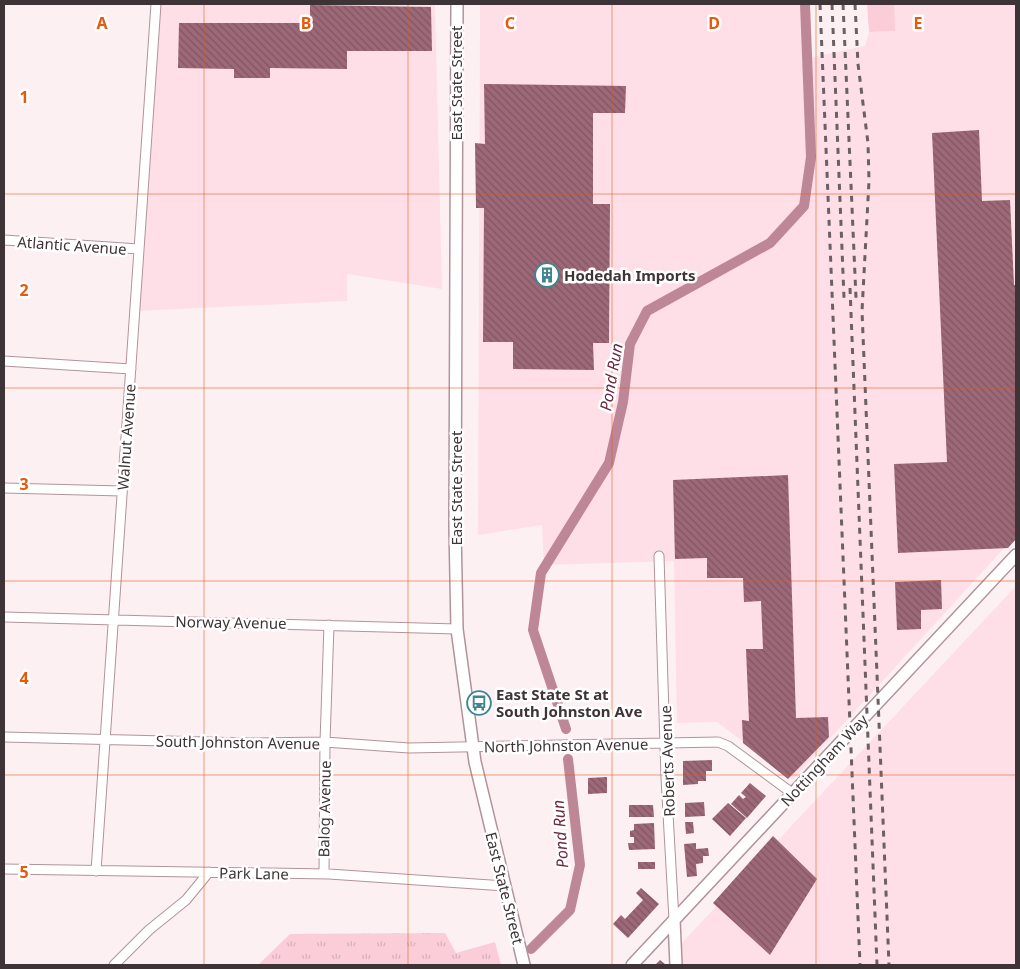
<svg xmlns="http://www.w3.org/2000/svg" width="1020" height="969" font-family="'Noto Sans',sans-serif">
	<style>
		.built { fill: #fedfe7 }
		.grass { fill: #facdd9 }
		.park { fill: url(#park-tufts) }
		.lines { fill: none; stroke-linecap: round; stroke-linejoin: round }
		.canal { stroke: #be8797; stroke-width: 10 }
		.building { fill: url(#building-back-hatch) }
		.minor-casing { stroke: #b0949b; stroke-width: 11 }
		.tertiary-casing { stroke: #b0949b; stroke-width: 14 }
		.minor { stroke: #fff; stroke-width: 9 }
		.tertiary { stroke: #fff; stroke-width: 11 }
		.rail { stroke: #6b6063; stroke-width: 3; stroke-dasharray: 6 6; stroke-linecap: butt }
		.grid { fill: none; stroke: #e8590c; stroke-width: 1; stroke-opacity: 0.55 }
		.labels { text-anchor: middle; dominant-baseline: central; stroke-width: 5; stroke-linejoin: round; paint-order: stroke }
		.street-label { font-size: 15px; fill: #3e3336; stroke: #fff }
		.poi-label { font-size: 15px; font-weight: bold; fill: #3e3336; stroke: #fff; text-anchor: start }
		.water-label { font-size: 16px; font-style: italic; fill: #6b2740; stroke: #fff }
		.grid-label { font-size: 16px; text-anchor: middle; font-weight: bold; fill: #e8590c; stroke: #fff; stroke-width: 5; stroke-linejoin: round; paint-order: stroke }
	</style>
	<defs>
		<pattern id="park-tufts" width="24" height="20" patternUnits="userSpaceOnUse" patternTransform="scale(1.25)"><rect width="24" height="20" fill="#facdd9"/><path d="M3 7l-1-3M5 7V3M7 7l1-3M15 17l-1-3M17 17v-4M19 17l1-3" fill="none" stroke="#d7b0bb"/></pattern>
		<pattern id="building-back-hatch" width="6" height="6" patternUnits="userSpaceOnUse" patternTransform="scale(1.25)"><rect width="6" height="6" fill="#9d6878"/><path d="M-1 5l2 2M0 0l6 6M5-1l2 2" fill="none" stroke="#815663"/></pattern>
	</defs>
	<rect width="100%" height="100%" fill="#fdf0f3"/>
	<path class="built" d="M157 4H435L442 289 347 274V301L137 311Z
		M480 4H808V58L865 46 869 32 894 31V4H1016V535L793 779 717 722 677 723 674 561 544 565 542 525 478 535Z
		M1016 586V965H679L678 947Z"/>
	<path class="grass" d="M867 4H894L895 31 869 32Z"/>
	<path class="park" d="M445 933 456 953 495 942 501 965H258L290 934Z"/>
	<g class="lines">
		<path class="canal" d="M566 729 533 630 541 573 609 463 623 402 630 344 647 311 770 243 804 206 811 157 805 4
			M531 949 570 910 580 865 568 759"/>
	</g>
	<path class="building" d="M310 5 431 7 432 51H347V69L270 68V78H234V69L178 68 179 23H310Z
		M484 84 626 86 625 113H593V204H610L609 343H593L594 370 513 369V342H483L484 208H476L475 143 485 144Z
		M979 130 982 201 1010 200 1014 285H1016V539L1008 548 898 553 894 464 947 462 932 133Z
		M788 475 796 718 828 717 829 737 788 779 743 743 742 720 749 721 746 649H763L761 601 744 602 743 578H707V558L675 559 673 480Z
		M941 580 942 609 921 610V629L897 630 895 582Z
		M712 760V771H706V781H698V784L683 785V761Z
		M607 777V793L588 794V778Z
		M750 783 766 796 747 818 731 804 739 795 743 799 746 797 741 793Z
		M704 802 705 816 685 817V803Z
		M728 803 746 818 730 836 712 819Z
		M629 805H653L654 817H629Z
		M685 822H693L694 833 686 834Z
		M654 823 655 849 629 850 628 843H634V837H630V831L634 830V824Z
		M773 836 817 879 770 955 713 903Z
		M696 843V849L708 848 709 856H703V863L696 864 697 876 687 877 684 844Z
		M638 862H655V869H638Z
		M641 888 659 904 628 938 613 924 621 915 625 919 643 900 636 893Z
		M660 960 666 965H655Z"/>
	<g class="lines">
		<g class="minor-casing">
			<path id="minor" d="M4 240 139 249
				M4 361 131 369
				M4 488 122 491
				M659 556 666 778 674 920
				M4 617 457 629
				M4 737 247 743 325 742 409 748 718 742 728 746 792 793
				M4 869 329 874 505 886
				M96 871 156 4
				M324 874 325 742 329 625
				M114 965 149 930 186 900 209 872"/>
		</g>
		<g class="tertiary-casing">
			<path id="tertiary" d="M457 4 455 527 457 629 475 762 524 965
				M674 920 676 965
				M632 965 1016 555"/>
		</g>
		<use href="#minor" class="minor"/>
		<use href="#tertiary" class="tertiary"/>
		<path class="rail" d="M820 4 860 965
			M832 4 844 298
			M843 4 856 298
			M855 4 858 64 868 143 869 181 862 311 889 965
			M850 288 877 965"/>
	</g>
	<path class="grid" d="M204 4V965M408 4V965M612 4V965M816 4V965M4 194H1016M4 388H1016M4 581H1016M4 775H1016"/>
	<defs>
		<g id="building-ring" transform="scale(1.25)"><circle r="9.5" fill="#fff" stroke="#3f8490" stroke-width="1.5"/><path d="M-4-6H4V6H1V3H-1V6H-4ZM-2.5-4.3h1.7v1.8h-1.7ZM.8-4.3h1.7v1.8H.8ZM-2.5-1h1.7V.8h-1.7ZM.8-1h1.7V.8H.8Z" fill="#3f8490"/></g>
		<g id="bus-ring" transform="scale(1.25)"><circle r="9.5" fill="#fff" stroke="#3f8490" stroke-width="1.5"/><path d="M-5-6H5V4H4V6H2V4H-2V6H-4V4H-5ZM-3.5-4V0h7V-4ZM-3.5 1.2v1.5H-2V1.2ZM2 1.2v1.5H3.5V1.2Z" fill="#3f8490"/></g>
	</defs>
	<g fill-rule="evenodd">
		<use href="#building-ring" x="547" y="275"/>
		<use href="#bus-ring" x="479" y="703"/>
	</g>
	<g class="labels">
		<g class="street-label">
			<text transform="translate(456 83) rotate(-90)">East State Street</text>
			<text transform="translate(72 245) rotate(4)">Atlantic Avenue</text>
			<text transform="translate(126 437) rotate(-86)">Walnut Avenue</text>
			<text transform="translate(456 488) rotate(-90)">East State Street</text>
			<text transform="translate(231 622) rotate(1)">Norway Avenue</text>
			<text transform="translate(238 742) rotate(1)">South Johnston Avenue</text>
			<text transform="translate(566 745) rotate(-1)">North Johnston Avenue</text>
			<text transform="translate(824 760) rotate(-47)">Nottingham Way</text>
			<text transform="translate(667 761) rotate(-92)">Roberts Avenue</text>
			<text transform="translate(324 809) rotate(-89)">Balog Avenue</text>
			<text transform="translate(254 873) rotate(1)">Park Lane</text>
			<text transform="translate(505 888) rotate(76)">East State Street</text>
		</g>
		<g class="poi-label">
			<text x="564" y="275">Hodedah Imports</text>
			<text x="496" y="694">East State St at<tspan x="496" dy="17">South Johnston Ave</tspan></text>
		</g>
		<g class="water-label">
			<text transform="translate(611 377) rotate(-80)">Pond Run</text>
			<text transform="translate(560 834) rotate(-94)">Pond Run</text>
		</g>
	</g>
	<g class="grid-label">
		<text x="102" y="29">A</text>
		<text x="306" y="29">B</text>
		<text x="510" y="29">C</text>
		<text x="714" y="29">D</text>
		<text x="918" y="29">E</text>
		<text x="24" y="103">1</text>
		<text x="24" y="296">2</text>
		<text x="24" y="490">3</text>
		<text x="24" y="684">4</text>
		<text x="24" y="878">5</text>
	</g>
	<rect width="1020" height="969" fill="none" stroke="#3e3336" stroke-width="10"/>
</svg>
